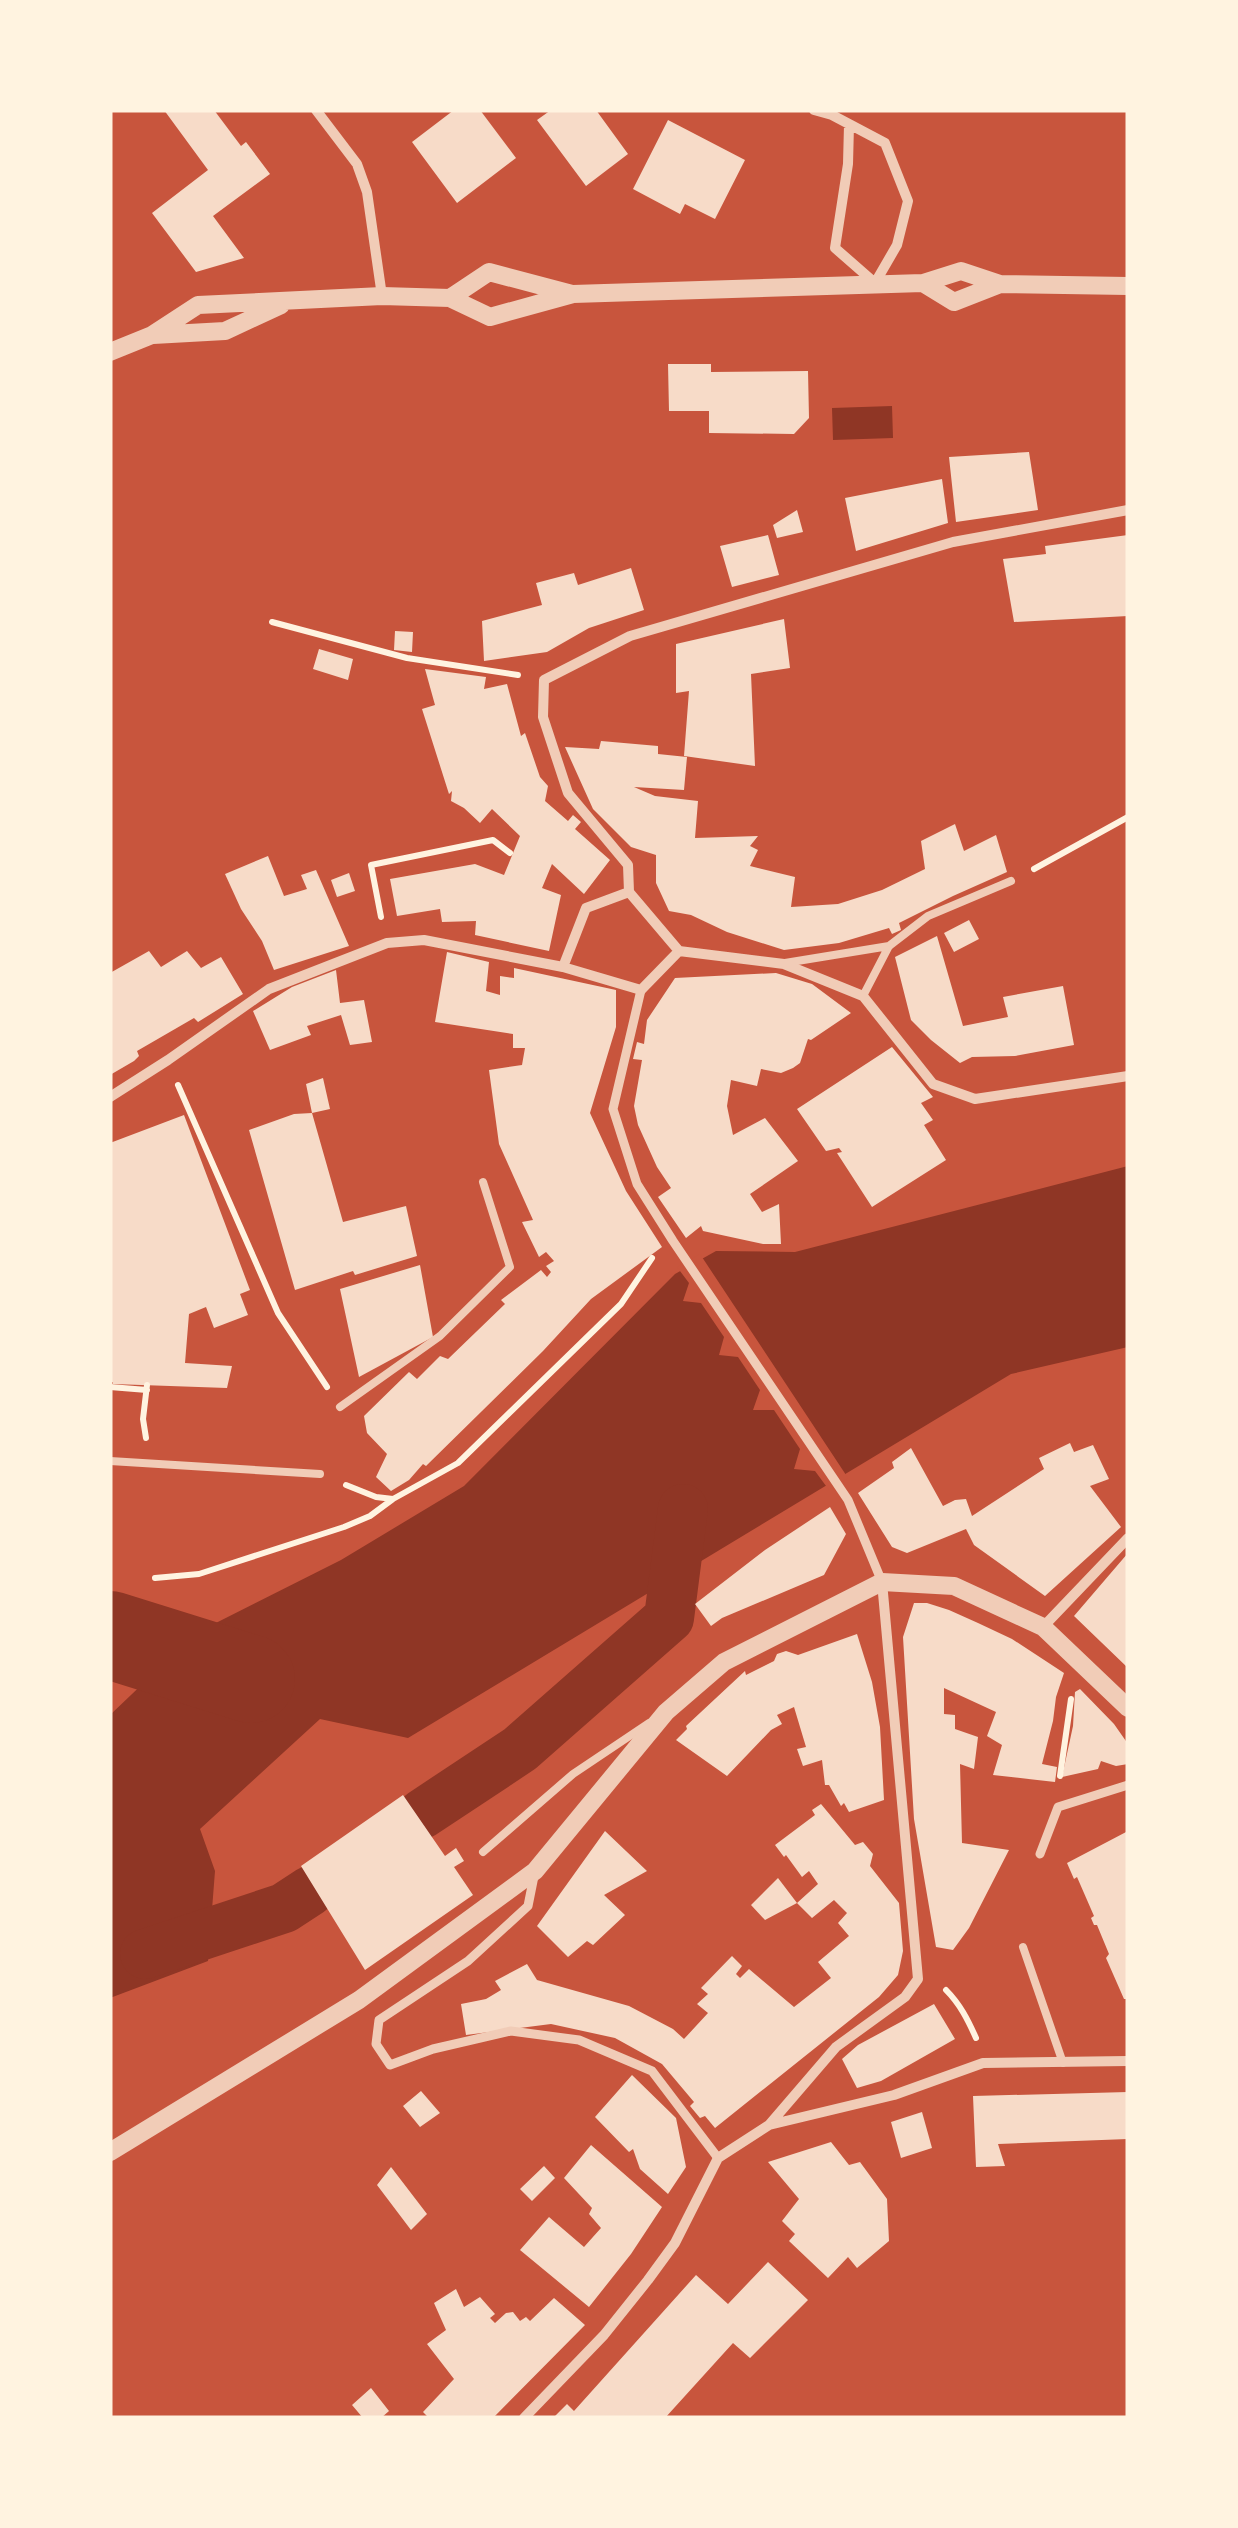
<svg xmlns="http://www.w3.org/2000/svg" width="1238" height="2528" font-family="'DejaVu Sans',sans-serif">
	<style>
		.water { fill: #8f3625 }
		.pier { fill: #c8553d }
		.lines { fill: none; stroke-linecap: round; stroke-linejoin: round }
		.canal { stroke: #8f3625; stroke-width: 50 }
		.river { stroke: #8f3625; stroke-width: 88 }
		.building { fill: #f7dbc8 }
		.path { stroke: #fff3e0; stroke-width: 6 }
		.service { stroke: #f1ccb7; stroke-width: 8 }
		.pedestrian { stroke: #f1ccb7; stroke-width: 9 }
		.minor { stroke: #f1ccb7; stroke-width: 10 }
		.tertiary { stroke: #f1ccb7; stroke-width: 18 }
	</style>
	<rect width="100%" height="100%" fill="#c8553d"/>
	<path class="water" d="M892 406 893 438 833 440 832 408Z
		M1128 1166V1347L1011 1374 408 1738 320 1719 200 1829 215 1871 208 1961 110 1998V1715L196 1633 341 1560 464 1486 675 1274 716 1251 795 1252Z"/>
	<path class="pier" d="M700 1254 848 1478 829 1490 815 1471 794 1469 800 1449 774 1410H753L760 1390 738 1357 719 1355 724 1337 701 1303 683 1301 689 1283 677 1267Z"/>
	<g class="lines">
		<path class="canal" d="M422 1814 520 1749 669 1618 683 1509
			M145 1954 284 1908 310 1891"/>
		<path class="river" d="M110 1635 251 1679"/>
	</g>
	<path class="building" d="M164 110H214L241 146 246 142 270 174 213 216 244 258 196 272 152 213 208 170Z
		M454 110H480L516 158 457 203 412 142Z
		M551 110H596L628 154 586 186 537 120Z
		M668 120 745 160 715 219 685 204 680 214 633 189Z
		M668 364H711V372L808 371 809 418 794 434 709 433V411H669Z
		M1029 452 1038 510 956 522 949 457Z
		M942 479 948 523 856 551 845 498Z
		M797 510 803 532 777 538 773 525Z
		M768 535 779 575 732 587 720 546Z
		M1128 535V616L1014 622 1003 559 1046 554 1045 546Z
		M631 568 644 610 589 628 547 652 484 661 482 621 542 605 536 583 574 573 578 585Z
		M784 619 790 668 751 674 755 766 684 756 689 691 676 693V644Z
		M395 631 413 632 412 652 394 650Z
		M319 649 353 659 348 680 313 669Z
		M425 669 486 677 484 689 507 684 521 736 525 733 540 777 548 786 545 801 568 821 573 815 581 822 575 829 610 860 584 894 552 864 542 888 561 895 549 951 475 935 476 921 442 922 440 909 397 916 390 879 475 864 504 875 520 836 492 809 480 823 464 808 451 801 452 791 449 794 422 709 435 705Z
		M601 741 658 746V754L687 757 684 790 634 787 655 796 698 801 695 838 758 836 750 846 758 850 750 866 795 877 791 907 838 904 882 890 925 869 921 841 955 824 964 851 996 835 1007 872 953 896 899 923 901 930 892 934 889 928 839 943 784 950 727 932 691 915 669 911 656 883V855L631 847 593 809 565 747 599 749Z
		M268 856 284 896 307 889 301 875 316 870 349 946 274 970 262 941 241 909 225 874Z
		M349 873 355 891 337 897 331 880Z
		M969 920 979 939 954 952 944 933Z
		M937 936 963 1026 1008 1017 1003 997 1063 986 1074 1045 1015 1056 972 1057 960 1063 931 1040 911 1020 895 957Z
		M149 951 161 967 187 951 201 968 221 957 243 994 198 1022 194 1018 137 1051 139 1056 134 1061 110 1075V973Z
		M447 952 489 962 486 991 500 995V976L514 978V968L616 990V1027L590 1113 626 1191 662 1247 591 1299 543 1351 426 1466 423 1464 409 1480 391 1491 376 1477 387 1454 367 1433 364 1416 409 1372 417 1379 440 1356 448 1359 505 1304 501 1300 541 1270 547 1277 551 1272 546 1266 554 1261 546 1252 539 1257 522 1222 533 1220 499 1144 489 1070 522 1065 525 1048H513V1034L435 1022Z
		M336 970 340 1003 364 1000 372 1042 350 1045 341 1015 307 1026 311 1035 270 1050 253 1011 292 987Z
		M776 973 812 984 851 1013 811 1040 808 1039 800 1063 793 1068 781 1073 761 1069 757 1086 731 1080 727 1106 733 1135 765 1118 798 1161 750 1194 762 1212 779 1204 781 1244H763L703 1231 701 1226 686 1238 658 1197 671 1188 657 1167 638 1125 634 1106 642 1060 633 1059 637 1042 644 1044 647 1020 675 978Z
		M892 1047 933 1097 921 1103 933 1120 924 1125 946 1160 872 1207 837 1153 842 1152 839 1148 826 1151 797 1109Z
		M323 1078 330 1109 312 1113 343 1222 406 1206 417 1256 355 1275 353 1271 295 1290 249 1130 294 1114 312 1113 306 1084Z
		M184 1115 250 1290 240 1294 248 1315 214 1328 206 1307 189 1314 185 1363 232 1366 227 1388 113 1384V1382H110V1143Z
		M420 1265 433 1337 359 1377 340 1289Z
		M1070 1443 1074 1452 1093 1445 1109 1479 1090 1486 1121 1527 1045 1596 974 1545 966 1529 907 1553 892 1547 858 1493 894 1468 892 1462 911 1448 943 1506 955 1500 966 1499 972 1516 1044 1469 1039 1458Z
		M830 1507 846 1534 824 1575 722 1618 711 1626 695 1604 765 1550Z
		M1128 1553V1668L1074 1616Z
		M914 1603H927L949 1610 978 1623 1012 1639 1064 1673 1056 1697 1053 1721 1042 1764 1057 1767 1055 1782 993 1775 1002 1745 987 1736 996 1712 944 1688V1714L955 1715V1729L978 1737 974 1769 960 1764 962 1843 1009 1850 969 1928 953 1950 936 1947 914 1819 903 1637Z
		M857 1634 872 1682 880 1727 884 1800 849 1812 844 1803 841 1806 829 1785H825L822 1760 803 1766 797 1749 806 1747 794 1707 777 1715 782 1724 771 1730 727 1776 676 1740 687 1729 686 1726 745 1671 746 1675 774 1661 777 1654 786 1651 798 1655Z
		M1080 1689 1114 1724 1128 1744V1764L1116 1766 1101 1761 1098 1769 1062 1777 1073 1726 1075 1692Z
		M403 1795 445 1856 456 1848 464 1861 454 1867 473 1895 365 1970 301 1866Z
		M821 1804 855 1845 863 1842 873 1854 870 1866 899 1903 903 1951 898 1975 879 1997 715 2128 705 2116 700 2118 690 2106 694 2102 662 2064 615 2038 551 2024 466 2035 461 2004 486 1999 501 1990 495 1981 527 1964 537 1980 629 2006 673 2029 684 2039 708 2013 697 2004 708 1994 701 1988 732 1956 742 1966 736 1974 740 1978 749 1969 794 2007 831 1978 818 1962 849 1936 838 1923 847 1913 834 1900 812 1918 797 1903 818 1884 809 1871 802 1877 786 1855 784 1857 775 1845 815 1815 812 1810Z
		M605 1831 647 1871 604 1895 625 1915 593 1945 587 1941 568 1957 537 1926Z
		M1128 1831V1999H1124L1106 1958 1109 1954 1097 1925H1094L1091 1918 1094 1916 1077 1877 1074 1879 1067 1863Z
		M778 1878 797 1903 765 1920 751 1905Z
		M934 2004 955 2039 881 2081 857 2088 842 2059 858 2045Z
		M632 2075 676 2118 686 2167 668 2194 640 2169 633 2149 629 2152 595 2117Z
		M421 2091 440 2113 420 2127 403 2106Z
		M1128 2092V2139L998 2144 1005 2166 976 2167 973 2096Z
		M922 2112 932 2148 901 2158 891 2122Z
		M831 2142 849 2165 860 2162 887 2199 889 2241 857 2268 848 2257 828 2278 789 2241 795 2234 782 2221 799 2199 768 2162Z
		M591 2145 662 2207 631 2254 589 2307 520 2250 549 2217 584 2247 601 2228 589 2214 592 2208 564 2178Z
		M544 2166 555 2178 532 2201 520 2189Z
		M391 2167 427 2214 411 2230 377 2185Z
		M768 2262 808 2300 750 2358 733 2343 665 2418H553L567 2404 574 2411 696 2275 728 2304Z
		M456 2289 464 2307 480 2297 495 2314 490 2318 495 2323 506 2313 513 2312 520 2321 526 2317 530 2321 554 2298 585 2325 493 2418H429L423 2412 454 2379 427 2344 446 2330 434 2303Z
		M371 2388 389 2411 381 2418H363L352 2405Z"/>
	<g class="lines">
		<path class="path" d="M272 622 407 658 518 675
			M1034 869 1128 817
			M381 917 371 865 493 840 510 853
			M178 1085 278 1313 327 1387
			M110 1387 147 1390
			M146 1438 143 1419 147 1385
			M346 1485 376 1497 393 1499
			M155 1578 199 1574 344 1527 370 1516 393 1499 458 1463 621 1304 652 1258
			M1060 1776 1071 1699
			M946 1990C960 2004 968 2020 976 2038"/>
		<path class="service" d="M785 963 889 946
			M863 996 889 946 928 916 1011 881
			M340 1407 440 1336 510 1267 483 1182
			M110 1461 320 1474
			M483 1852 573 1774 649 1723
			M1023 1947 1063 2063"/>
		<path class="pedestrian" d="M641 990 613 1109 637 1184 673 1241 848 1500 882 1582
			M1040 1854 1058 1807 1128 1785
			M534 1876 528 1906 468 1961 379 2020 376 2044 390 2065 433 2049 511 2031 579 2040 652 2071 718 2158"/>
		<path class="minor" d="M316 110 357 164 367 192 382 296
			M814 110 832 115 885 143 908 201 897 245 875 283 835 248 848 164 849 125
			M629 892 628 865 568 793 543 717 544 680 630 636 953 542 1128 510
			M679 951 784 964 863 996 933 1084 975 1099 1128 1076
			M563 967 586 908 629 892 679 951
			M110 1097 168 1060 269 989 387 943 424 940 563 967 641 990 679 951
			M1043 1627 1128 1538
			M769 2125 836 2047 905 1997 918 1979 882 1582
			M524 2418 604 2335 648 2280 675 2243 718 2158 769 2125 894 2095 983 2063 1128 2061"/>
		<path class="tertiary" d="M923 283 954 302 1000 284
			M450 298 489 272 572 294
			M153 335 225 331 281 305
			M110 352 152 335 198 305 382 296 450 298 490 317 573 294 923 283 961 271 1000 284 1128 286
			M110 2152 359 2000 535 1871 666 1712 724 1662 882 1582 954 1586 1043 1627 1128 1708"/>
	</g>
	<rect width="1238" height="2528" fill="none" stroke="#fff3e0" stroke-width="225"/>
</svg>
